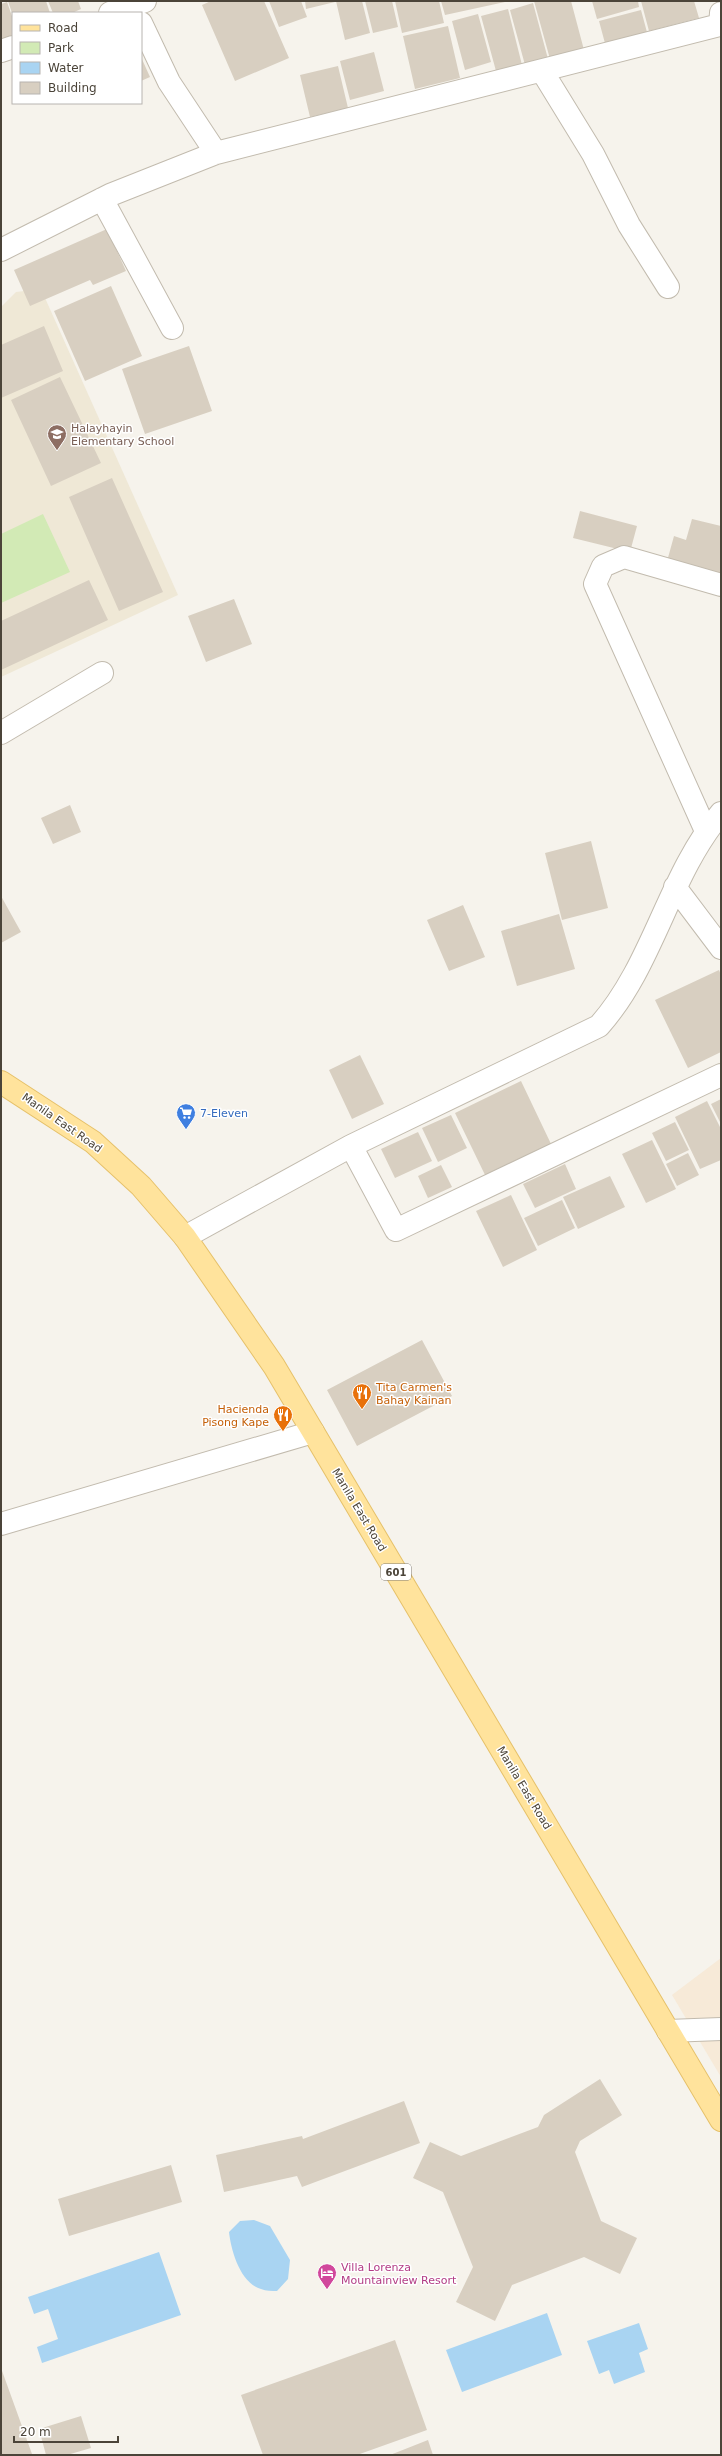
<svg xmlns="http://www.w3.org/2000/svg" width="722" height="2456" font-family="'DejaVu Sans',sans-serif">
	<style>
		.commercial { fill: #f7ead8 }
		.education { fill: #efe8d6 }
		.green { fill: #d2eab5 }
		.water { fill: #a9d4f2 }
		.building { fill: #d8cfc1 }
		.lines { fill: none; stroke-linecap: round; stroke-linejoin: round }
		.minor-casing { stroke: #c2bbae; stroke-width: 24 }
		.major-casing { stroke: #e6c16a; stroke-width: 24 }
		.minor { stroke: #fff; stroke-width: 22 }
		.major { stroke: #ffe39c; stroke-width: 22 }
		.labels { text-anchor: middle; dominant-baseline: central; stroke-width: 3; stroke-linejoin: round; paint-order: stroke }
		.shield { fill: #fff; stroke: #817c74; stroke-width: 1 }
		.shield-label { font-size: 10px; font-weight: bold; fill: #4b4439 }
		.education-label { font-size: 11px; fill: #785e54; stroke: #fff; text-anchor: start }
		.shop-label { font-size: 11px; fill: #366cbe; stroke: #fff; text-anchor: start }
		.street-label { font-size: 11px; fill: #4b4439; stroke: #fff }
		.food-label { font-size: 11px; fill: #c56008; stroke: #fff; text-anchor: start }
		.hotel-label { font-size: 11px; fill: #b23c85; stroke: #fff; text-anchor: start }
	</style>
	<rect width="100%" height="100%" fill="#f6f3ec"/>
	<path class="commercial" d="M721 1958V2077L672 1995Z"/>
	<path class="education" d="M41 289 178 595 1 677V307L16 292Z"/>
	<path class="green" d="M43 514 70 572 1 603V534Z"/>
	<path class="water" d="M254 2220 270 2226 290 2260 288 2279 277 2291C272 2291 266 2291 261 2289 240 2283 231 2250 229 2232L240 2221Z
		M159 2252 181 2315 42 2363 37 2347 58 2339 48 2309 34 2314 28 2297Z
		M547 2313 562 2355 462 2392 446 2350Z
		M639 2323 648 2349 639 2353 645 2372 614 2384 609 2370 599 2374 587 2341Z"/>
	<path class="building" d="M8 1H46L50 13H12Z
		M48 1H78L81 9 72 13H53Z
		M211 1H264L289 58 235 81 202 5Z
		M269 1H301L307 17 279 27Z
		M305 1H335V2L306 9Z
		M336 1H362L370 33 345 40Z
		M365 1H392L398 27 373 33Z
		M395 1H439L444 23 402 33Z
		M441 1H505V2L445 15Z
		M534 1H571L584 50 550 59Z
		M592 1H638L639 7 597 19Z
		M641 1H694L699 18 649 31Z
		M7 2 13 19V36L1 40V4Z
		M533 3 548 59 525 65 510 10Z
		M508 9 522 65 496 71 481 16Z
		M641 10 648 36 606 47 599 21Z
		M478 14 491 62 465 70 452 21Z
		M448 26 460 78 415 89 403 36Z
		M374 52 384 91 350 100 340 61Z
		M141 57 150 77 141 81Z
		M338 66 348 108 310 117 300 75Z
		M107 229 126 271 93 285 90 280 30 306 14 270Z
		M111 286 142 356 85 381 54 311Z
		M44 326 63 371 1 398V345Z
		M189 346 212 411 145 434 122 369Z
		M60 377 101 463 51 486 11 400Z
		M112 478 163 592 119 611 69 497Z
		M580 511 637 526 630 552 573 538Z
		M692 519 721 526V579L666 565 674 536 686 540Z
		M89 580 108 620 1 670V621Z
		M234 599 252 644 206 662 188 616Z
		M70 805 81 832 53 844 41 818Z
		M591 841 608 908 562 920 545 853Z
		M1 896 21 932 1 943Z
		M463 905 485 957 449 971 427 920Z
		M559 914 575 969 517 986 501 931Z
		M719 970 721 975V1052L688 1068 655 1000Z
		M360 1055 384 1104 352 1119 329 1070Z
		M521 1081 552 1146 486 1177 455 1113Z
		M721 1099V1124L711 1104Z
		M707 1101 721 1129V1160L700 1169 675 1117Z
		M451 1115 467 1148 438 1162 422 1128Z
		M675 1122 689 1150 666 1161 652 1133Z
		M418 1132 432 1161 395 1178 381 1149Z
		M652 1140 676 1189 646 1203 622 1154Z
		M688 1153 699 1175 677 1186 666 1164Z
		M565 1164 576 1189 535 1208 523 1184Z
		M441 1165 452 1187 428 1198 418 1176Z
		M610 1176 625 1207 578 1229 563 1197Z
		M511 1195 537 1250 503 1267 476 1211Z
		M562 1200 575 1228 538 1246 524 1218Z
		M422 1340 452 1396 357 1446 327 1390Z
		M600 2079 622 2115 580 2141 575 2152 601 2221 637 2238 620 2274 584 2257 512 2285 495 2321 456 2302 473 2267 443 2192 413 2178 430 2142 461 2156 538 2127 544 2115Z
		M404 2101 420 2143 302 2187 297 2176 224 2192 216 2155 302 2136 303 2139Z
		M171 2165 182 2202 69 2236 58 2199Z
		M395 2340 427 2430 357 2455H263L241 2395Z
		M1 2368 32 2454 30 2455H1Z
		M81 2416 91 2448 67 2455H46L39 2429Z
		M428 2440 433 2455H390Z"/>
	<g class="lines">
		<g class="minor-casing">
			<path id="minor" d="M110 13 145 1
				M141 23 169 82 216 153
				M1 51 13 47
				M542 71 593 154 629 225 668 287
				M102 199 172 328
				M1 250 110 195 216 153 720 25 721 13
				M1 733 102 673
				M706 831 595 584 603 566 624 557 721 585
				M675 887 721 948
				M351 1146 396 1230 721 1075
				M185 1237 351 1146 599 1026C654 964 668 876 721 813
				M1 1524 313 1432
				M668 2031 721 2029"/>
		</g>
		<g class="major-casing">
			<path id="major" d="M1 1082 93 1142 141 1186 185 1237 274 1366 721 2120"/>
		</g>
		<use href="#minor" class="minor"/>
		<use href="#major" class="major"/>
	</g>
	<defs>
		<g id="school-pin" transform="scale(1)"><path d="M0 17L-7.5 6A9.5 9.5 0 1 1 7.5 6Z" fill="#8d6e63" stroke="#fff"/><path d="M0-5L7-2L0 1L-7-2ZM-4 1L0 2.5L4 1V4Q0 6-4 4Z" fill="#fff"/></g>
		<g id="supermarket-pin" transform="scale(1)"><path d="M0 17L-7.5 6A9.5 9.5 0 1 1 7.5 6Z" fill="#3f7fe0" stroke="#fff"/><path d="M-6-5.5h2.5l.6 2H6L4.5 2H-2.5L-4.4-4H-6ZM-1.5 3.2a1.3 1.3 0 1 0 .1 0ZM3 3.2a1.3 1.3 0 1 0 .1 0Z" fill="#fff"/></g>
		<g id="restaurant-pin" transform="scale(1)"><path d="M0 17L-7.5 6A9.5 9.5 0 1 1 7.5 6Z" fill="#e8710a" stroke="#fff"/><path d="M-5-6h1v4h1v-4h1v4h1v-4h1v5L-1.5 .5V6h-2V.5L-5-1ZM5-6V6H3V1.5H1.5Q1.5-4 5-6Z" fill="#fff"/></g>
		<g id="hotel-pin" transform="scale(1)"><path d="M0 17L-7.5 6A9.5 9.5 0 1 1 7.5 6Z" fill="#d1479c" stroke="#fff"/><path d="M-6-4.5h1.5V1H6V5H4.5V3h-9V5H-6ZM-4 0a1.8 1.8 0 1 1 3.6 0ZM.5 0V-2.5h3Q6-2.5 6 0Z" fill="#fff"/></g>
	</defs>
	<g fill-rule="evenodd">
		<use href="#school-pin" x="57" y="434"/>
		<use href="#supermarket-pin" x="186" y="1113"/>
		<use href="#restaurant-pin" x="362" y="1393"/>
		<use href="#restaurant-pin" x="283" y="1415"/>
		<use href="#hotel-pin" x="327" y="2273"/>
	</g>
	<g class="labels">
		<rect class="shield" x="381" y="1564" width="30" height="16" rx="3"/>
		<g class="shield-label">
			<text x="396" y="1572">601</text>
		</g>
		<g class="education-label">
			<text x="71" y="428">Halayhayin<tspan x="71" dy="13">Elementary School</tspan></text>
		</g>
		<g class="shop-label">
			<text x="200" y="1113">7-Eleven</text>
		</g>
		<g class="street-label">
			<text transform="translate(62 1123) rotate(35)">Manila East Road</text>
			<text transform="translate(359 1510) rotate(59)">Manila East Road</text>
			<text transform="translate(524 1788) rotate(59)">Manila East Road</text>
		</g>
		<g class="food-label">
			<text x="376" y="1387">Tita Carmen's<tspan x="376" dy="13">Bahay Kainan</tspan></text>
			<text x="269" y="1409" text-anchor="end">Hacienda<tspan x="269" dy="13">Pisong Kape</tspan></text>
		</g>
		<g class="hotel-label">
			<text x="341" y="2267">Villa Lorenza<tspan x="341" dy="13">Mountainview Resort</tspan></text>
		</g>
	</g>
	<rect width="722" height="2456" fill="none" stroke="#4b4439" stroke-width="4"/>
	<rect x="12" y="12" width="130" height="92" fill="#ffffff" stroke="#b7b4b0"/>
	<rect x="20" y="25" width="20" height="6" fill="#ffe39c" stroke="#b7b4b0"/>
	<text x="48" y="32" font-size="12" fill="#4b4439">Road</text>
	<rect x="20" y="42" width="20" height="12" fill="#d2eab5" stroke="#b7b4b0"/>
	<text x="48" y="52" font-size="12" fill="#4b4439">Park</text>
	<rect x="20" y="62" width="20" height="12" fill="#a9d4f2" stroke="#b7b4b0"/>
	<text x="48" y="72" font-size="12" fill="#4b4439">Water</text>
	<rect x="20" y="82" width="20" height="12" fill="#d8cfc1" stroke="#b7b4b0"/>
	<text x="48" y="92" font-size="12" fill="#4b4439">Building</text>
	<path d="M14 2436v6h104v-6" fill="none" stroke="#4b4439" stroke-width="2"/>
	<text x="20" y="2436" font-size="12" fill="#4b4439" stroke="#ffffff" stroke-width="3" paint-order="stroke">20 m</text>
</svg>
